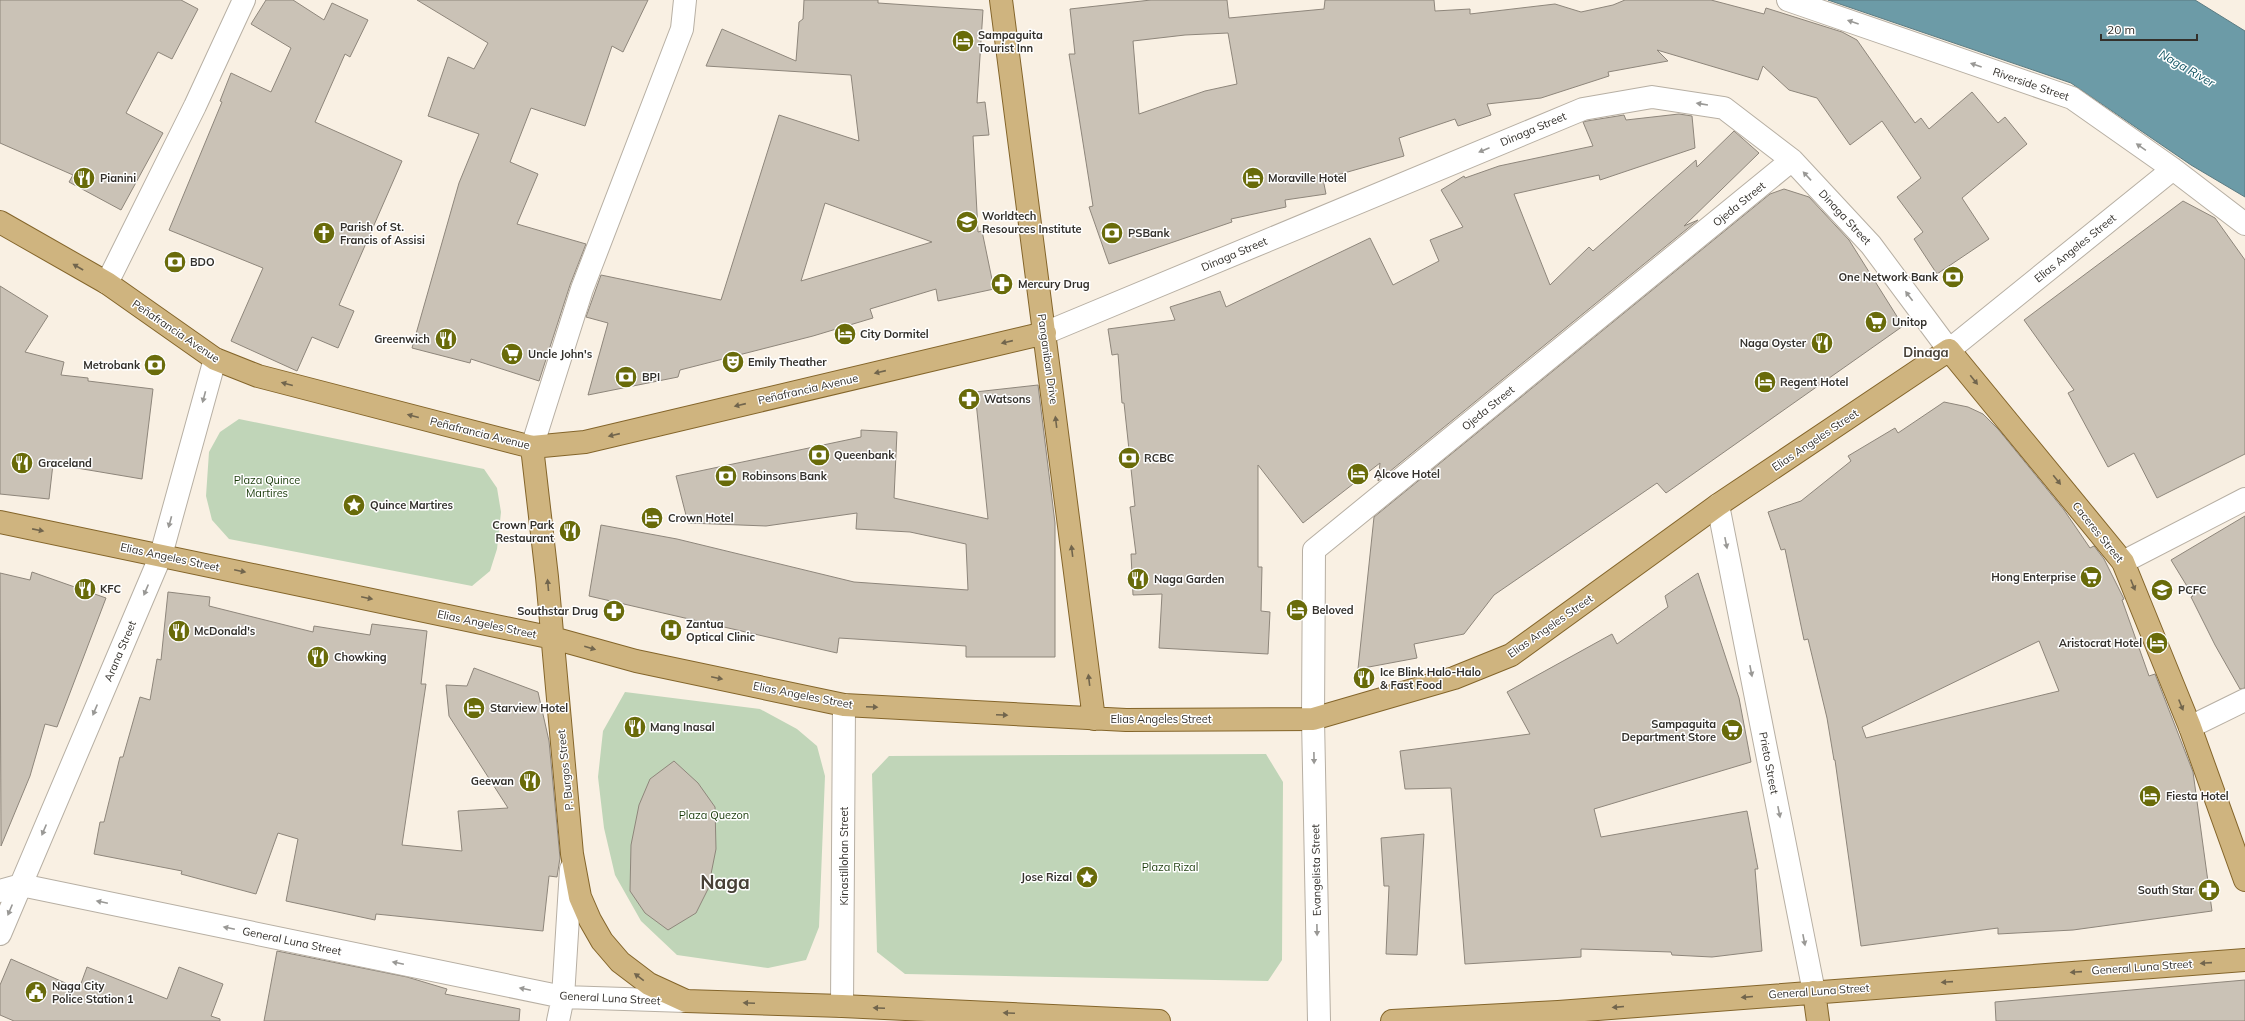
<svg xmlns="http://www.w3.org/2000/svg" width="2245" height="1021" font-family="Mulish,sans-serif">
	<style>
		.green { fill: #c0d5b8 }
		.water { fill: #6c9ba7; stroke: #5b7b82 }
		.building { fill: #cac2b6; stroke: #8e867b; fill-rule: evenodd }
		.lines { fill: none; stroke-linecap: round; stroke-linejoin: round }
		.minor-casing { stroke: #b7afa3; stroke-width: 24 }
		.major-casing { stroke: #84652a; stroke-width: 24 }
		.minor { stroke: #fff; stroke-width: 22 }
		.major { stroke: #cfb47f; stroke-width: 22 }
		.oneway { fill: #999895 }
		.oneway2 { fill: #71654d }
		.labels { text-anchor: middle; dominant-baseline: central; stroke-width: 3; stroke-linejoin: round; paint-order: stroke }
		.poi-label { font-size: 11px; font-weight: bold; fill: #33302b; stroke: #fff; text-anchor: start }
		.street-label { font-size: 11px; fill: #33302b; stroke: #fff }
		.park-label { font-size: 11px; fill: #193a09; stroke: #fff }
		.water-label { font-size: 12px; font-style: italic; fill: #145765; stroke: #fff }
		.quarter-label { font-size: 13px; font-weight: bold; fill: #474036; stroke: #fff }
		.town-label { font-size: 19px; font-weight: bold; fill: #474036; stroke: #fff }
	</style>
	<rect width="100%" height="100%" fill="#f9f0e3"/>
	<path class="green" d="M239 419 484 469 497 488 501 512 497 549 490 571 472 586 229 539 212 520 206 496 209 452 220 432Z
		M625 692 760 709 797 729 817 746 825 776 819 927 806 960 768 968 677 955 641 921 615 875 604 828 598 777 603 731Z
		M1266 754 1283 782 1282 960 1268 981 905 974 877 952 872 774 889 756Z"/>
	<path class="water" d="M1828 0H2195L2245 31V197L2191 165 2071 83Z"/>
	<path class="building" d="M0 0H181L198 9 172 59 158 52 126 113 163 133 121 210 69 182 73 175 0 143Z
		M266 0H293L324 20 332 3 368 20 350 57 345 54 315 122 402 161 339 305 354 311 338 348 312 337 297 371 231 341 263 268 169 230 222 102 220 101 231 73 271 92 291 48 251 24Z
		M417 0H648L623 52 612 46 585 126 531 108 510 162 538 174 517 224 586 244 570 285 539 381 471 359 470 363 412 348 459 183 479 134 428 116 448 57 474 69 488 43Z
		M804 0H878V3L983 10 977 103 985 102 989 135 973 136 978 232 982 231 994 289 938 301 936 289 870 309 873 318 813 336 680 370 678 377 588 395 608 323 586 317 601 275 721 300 779 115 859 141 851 75 706 66 722 29 796 61 799 22 803 19ZM825 203 932 242 801 281Z
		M1151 0H1227L1229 18 1324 9 1325 0H1434L1435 11 1470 9V14L1555 4 1581 12 1613 5 1625 0H1711L1764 14 1766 8 1842 32 1857 40 1915 123 1921 118 1929 129 1972 92 1998 123 2005 117 2027 144 1962 198 1989 239 1937 274 1914 239 1923 232 1897 197 1921 178 1882 121 1850 145 1817 98 1789 90 1763 66 1758 80 1657 50 1668 61 1608 72 1609 76 1541 98 1487 104 1491 115 1458 126 1455 119 1399 138 1404 156 1323 179 1326 194 1285 200 1286 207 1231 219 1232 222 1109 264 1089 207 1093 206 1069 54H1075L1070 9ZM1228 33 1237 84 1205 91 1139 114 1133 41 1185 35Z
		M1679 114 1692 116 1695 148 1600 180 1599 175 1514 194 1550 285 1589 247 1593 251 1696 160 1697 167 1734 131 1759 153 1684 226 1698 220 1378 481 1380 463 1303 523 1258 465V567H1262L1261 611 1270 612 1268 654 1159 648 1162 594 1133 595 1131 554H1136L1130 507 1135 506 1124 403H1122L1118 354 1112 355 1108 329 1175 320 1170 307 1220 291 1226 307 1370 238 1393 285 1439 261 1430 240 1463 227 1441 190 1464 176 1465 178 1499 166 1593 146 1583 122 1587 121 1624 115 1626 120Z
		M1784 189 1809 197 1849 240 1903 326 1666 493 1657 483 1494 595 1464 634 1414 644 1417 658 1358 669 1374 517 1770 194Z
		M2183 201 2215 218 2245 260V454L2157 498 2134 453 2108 467 2068 393 2074 390 2024 320Z
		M0 286 48 316 25 352 64 362 61 375 88 378V381L153 389 142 479 53 464 49 499 0 494Z
		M1038 385 1055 523V657H966V646L839 638 837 653 589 596 601 525 677 539 854 582 968 590 966 544 910 532 856 529 857 513 766 526 688 523 676 476 861 437V430L897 432 894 498 988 519 975 392Z
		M1944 402 1968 407 1983 414 1998 429 2064 510 2090 548 2094 546 2104 559 2124 599 2122 600 2149 676 2155 674 2193 772 2212 911 2073 930 1998 934V928L1861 946 1835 760H1834L1827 718 1808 639 1804 640 1785 549 1781 550 1768 512 1801 501 1851 461 1848 456 1895 428 1898 433ZM2039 641 2059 691 1866 738 1862 727Z
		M2245 516V688L2240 689 2215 645 2191 597 2193 596 2171 560Z
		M32 572 106 598 57 727 45 724 30 776 1 846 0 573 30 580Z
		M1698 573 1739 698 1751 762 1594 809 1601 837 1747 811 1758 869H1755L1762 951 1712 957 1672 955 1671 952 1581 949V957L1465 964 1451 788 1405 789 1400 751 1530 734 1507 692 1612 634 1617 644 1668 607 1665 596Z
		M168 592 210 597 209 606 313 632 314 626 370 635 372 624 427 631 421 684H426L402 845 462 851 458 811 508 808 449 716 446 685 467 686 474 668 538 692 549 741 560 858 557 877 549 876 543 931 376 914 375 920 286 901 298 839 278 833 256 894 181 874 182 871 94 854 100 822H104L120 757H123L140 697 150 700 157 659 161 660Z
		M674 761 698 783 715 807 716 849 708 889 696 913 668 930 645 913 630 891 631 845 639 805 650 779Z
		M1424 834 1417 955 1386 954 1389 886H1384L1381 838Z
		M277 951 407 977 447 989 445 994 520 1009 519 1021H264Z
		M11 959 79 989 87 967 167 999 179 967 223 984 211 1016 220 1019V1021H14L0 1015V985Z
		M2245 980V1021H1996L1995 1002Z"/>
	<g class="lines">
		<g class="minor-casing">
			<path id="minor" d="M1788 0 2072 98 2173 169 2245 224
				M107 283 195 106 244 0
				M1045 333 1583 109 1652 97 1724 108 1792 160 1871 245 1949 350 2173 169
				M532 447 582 289 682 29 685 0
				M1718 505 1814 992
				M2123 562 2245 499
				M2190 727 2245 700
				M0 891 21 885 563 997 686 1001
				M0 934 161 555 215 359
				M842 1006 844 705
				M558 1021 563 997 571 869
				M1319 1021 1313 719 1314 550 1792 160"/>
		</g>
		<g class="major-casing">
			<path id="major" d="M1001 0 1094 719
				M0 222 107 283 215 359 258 376 532 447 585 442 1045 333
				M532 447 547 577 572 854 580 897 590 920 602 941 620 962 649 984 686 1001 842 1006 1159 1021
				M0 522 553 638 636 661 844 705 1126 720 1313 719 1454 678 1511 655 1718 505 1949 350 2123 562 2190 727 2245 880
				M1814 992 1818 1021
				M1392 1021 1558 1012 2245 960"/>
		</g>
		<use href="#minor" class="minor"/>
		<use href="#major" class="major"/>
	</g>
	<defs><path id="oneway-solid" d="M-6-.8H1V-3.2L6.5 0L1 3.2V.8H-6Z"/></defs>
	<g class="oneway">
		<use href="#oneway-solid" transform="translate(1853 22) rotate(-161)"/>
		<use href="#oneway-solid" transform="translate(1976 65) rotate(-161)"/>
		<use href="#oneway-solid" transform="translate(1702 104) rotate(-171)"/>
		<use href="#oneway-solid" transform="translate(2141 147) rotate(-145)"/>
		<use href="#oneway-solid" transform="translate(1484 150) rotate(157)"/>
		<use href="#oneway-solid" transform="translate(1807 176) rotate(-133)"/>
		<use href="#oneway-solid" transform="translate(1909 296) rotate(-127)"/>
		<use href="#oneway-solid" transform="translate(204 397) rotate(105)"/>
		<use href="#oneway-solid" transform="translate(170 522) rotate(105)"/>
		<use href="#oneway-solid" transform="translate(1726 543) rotate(79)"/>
		<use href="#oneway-solid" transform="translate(146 590) rotate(113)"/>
		<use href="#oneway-solid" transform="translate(1751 671) rotate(79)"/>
		<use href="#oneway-solid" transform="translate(95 710) rotate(113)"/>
		<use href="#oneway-solid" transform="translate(1314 758) rotate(89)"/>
		<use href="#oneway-solid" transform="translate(1779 812) rotate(79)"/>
		<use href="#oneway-solid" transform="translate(44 830) rotate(113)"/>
		<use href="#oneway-solid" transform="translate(102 902) rotate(-168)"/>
		<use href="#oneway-solid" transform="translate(10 910) rotate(113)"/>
		<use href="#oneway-solid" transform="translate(229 928) rotate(-168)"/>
		<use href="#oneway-solid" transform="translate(1317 930) rotate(89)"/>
		<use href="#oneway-solid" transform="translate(1804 940) rotate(79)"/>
		<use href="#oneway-solid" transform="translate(398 963) rotate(-168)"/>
		<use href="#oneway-solid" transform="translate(525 989) rotate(-168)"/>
	</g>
	<g class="oneway2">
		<use href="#oneway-solid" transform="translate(78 267) rotate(-150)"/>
		<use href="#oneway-solid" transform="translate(1007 342) rotate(167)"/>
		<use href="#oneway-solid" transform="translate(880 372) rotate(167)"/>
		<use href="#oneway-solid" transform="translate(1974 380) rotate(51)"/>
		<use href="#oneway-solid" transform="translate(287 384) rotate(-165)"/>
		<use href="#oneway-solid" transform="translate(740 405) rotate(167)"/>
		<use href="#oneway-solid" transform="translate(413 416) rotate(-165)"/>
		<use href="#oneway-solid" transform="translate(1056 422) rotate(-97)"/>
		<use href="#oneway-solid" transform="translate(614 435) rotate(167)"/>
		<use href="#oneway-solid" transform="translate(2057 480) rotate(51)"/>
		<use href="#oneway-solid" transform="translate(38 530) rotate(11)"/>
		<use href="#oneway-solid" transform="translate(1072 551) rotate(-97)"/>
		<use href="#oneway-solid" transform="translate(240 571) rotate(12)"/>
		<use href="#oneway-solid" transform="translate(548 585) rotate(-95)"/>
		<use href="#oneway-solid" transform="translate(2133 585) rotate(68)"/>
		<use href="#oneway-solid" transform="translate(367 598) rotate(12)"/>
		<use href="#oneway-solid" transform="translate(590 648) rotate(16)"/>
		<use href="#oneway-solid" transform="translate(717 678) rotate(12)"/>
		<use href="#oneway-solid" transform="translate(1089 680) rotate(-97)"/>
		<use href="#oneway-solid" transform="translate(2181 705) rotate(68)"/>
		<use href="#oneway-solid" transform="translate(872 707) rotate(3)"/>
		<use href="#oneway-solid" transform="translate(1002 715) rotate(3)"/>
		<use href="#oneway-solid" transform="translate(2206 963) rotate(176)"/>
		<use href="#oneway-solid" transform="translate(2076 972) rotate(176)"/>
		<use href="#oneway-solid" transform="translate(639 977) rotate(-143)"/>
		<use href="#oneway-solid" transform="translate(1947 982) rotate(176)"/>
		<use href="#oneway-solid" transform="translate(1747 997) rotate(175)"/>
		<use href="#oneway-solid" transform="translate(749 1003) rotate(-178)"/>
		<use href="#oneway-solid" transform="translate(1618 1007) rotate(175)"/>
		<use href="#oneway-solid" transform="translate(879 1008) rotate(-178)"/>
		<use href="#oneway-solid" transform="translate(1009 1013) rotate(-178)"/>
	</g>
	<defs>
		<g id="hotel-disc" transform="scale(1.15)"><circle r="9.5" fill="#696b0a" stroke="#fff"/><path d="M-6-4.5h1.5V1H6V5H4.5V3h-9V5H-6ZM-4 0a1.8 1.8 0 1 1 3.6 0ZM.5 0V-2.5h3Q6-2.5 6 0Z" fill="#fff"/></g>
		<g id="restaurant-disc" transform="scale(1.15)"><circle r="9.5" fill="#696b0a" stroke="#fff"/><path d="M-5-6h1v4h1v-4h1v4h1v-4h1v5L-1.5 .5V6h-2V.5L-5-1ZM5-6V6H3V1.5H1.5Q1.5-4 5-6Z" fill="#fff"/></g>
		<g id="university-disc" transform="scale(1.15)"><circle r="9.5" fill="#696b0a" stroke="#fff"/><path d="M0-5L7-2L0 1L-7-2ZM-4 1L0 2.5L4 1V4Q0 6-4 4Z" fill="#fff"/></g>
		<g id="church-disc" transform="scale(1.15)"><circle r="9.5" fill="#696b0a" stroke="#fff"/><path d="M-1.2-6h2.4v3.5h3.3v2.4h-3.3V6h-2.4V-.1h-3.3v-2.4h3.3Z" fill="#fff"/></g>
		<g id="bank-disc" transform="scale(1.15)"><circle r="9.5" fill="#696b0a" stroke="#fff"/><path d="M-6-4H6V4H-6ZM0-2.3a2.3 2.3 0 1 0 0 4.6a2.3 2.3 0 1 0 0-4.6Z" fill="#fff"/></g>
		<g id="pharmacy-disc" transform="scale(1.15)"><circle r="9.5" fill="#696b0a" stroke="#fff"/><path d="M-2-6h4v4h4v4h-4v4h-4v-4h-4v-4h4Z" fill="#fff"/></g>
		<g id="supermarket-disc" transform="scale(1.15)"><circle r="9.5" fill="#696b0a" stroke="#fff"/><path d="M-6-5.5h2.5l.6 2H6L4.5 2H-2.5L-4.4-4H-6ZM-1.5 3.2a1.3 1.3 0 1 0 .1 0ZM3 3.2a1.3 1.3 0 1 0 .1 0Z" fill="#fff"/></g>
		<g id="theatre-disc" transform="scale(1.15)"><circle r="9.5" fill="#696b0a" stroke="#fff"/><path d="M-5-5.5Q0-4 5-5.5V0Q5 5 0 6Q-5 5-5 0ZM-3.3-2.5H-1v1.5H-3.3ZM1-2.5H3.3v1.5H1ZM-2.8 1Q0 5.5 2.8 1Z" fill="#fff"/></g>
		<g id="sight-disc" transform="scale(1.15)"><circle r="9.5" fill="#696b0a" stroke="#fff"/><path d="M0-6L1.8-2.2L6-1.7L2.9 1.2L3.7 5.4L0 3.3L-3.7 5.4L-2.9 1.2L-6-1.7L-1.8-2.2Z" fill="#fff"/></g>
		<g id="school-disc" transform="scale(1.15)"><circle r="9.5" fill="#696b0a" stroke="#fff"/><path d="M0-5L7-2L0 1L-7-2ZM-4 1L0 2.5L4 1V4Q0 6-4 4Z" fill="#fff"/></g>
		<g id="hospital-disc" transform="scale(1.15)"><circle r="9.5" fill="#696b0a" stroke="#fff"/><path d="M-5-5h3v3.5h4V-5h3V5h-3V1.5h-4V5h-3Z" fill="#fff"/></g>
		<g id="civic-disc" transform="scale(1.15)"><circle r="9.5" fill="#696b0a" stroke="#fff"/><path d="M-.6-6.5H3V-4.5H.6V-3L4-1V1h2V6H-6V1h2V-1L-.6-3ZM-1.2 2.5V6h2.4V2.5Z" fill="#fff"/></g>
	</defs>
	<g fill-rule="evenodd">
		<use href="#hotel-disc" x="963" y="41"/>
		<use href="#restaurant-disc" x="84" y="178"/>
		<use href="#hotel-disc" x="1253" y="178"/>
		<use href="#university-disc" x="967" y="222"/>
		<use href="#church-disc" x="324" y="233"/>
		<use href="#bank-disc" x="1112" y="233"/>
		<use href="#bank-disc" x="175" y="262"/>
		<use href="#bank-disc" x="1953" y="277"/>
		<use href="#pharmacy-disc" x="1002" y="284"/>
		<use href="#supermarket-disc" x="1876" y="322"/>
		<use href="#hotel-disc" x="845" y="334"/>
		<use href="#restaurant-disc" x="446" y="339"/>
		<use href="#restaurant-disc" x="1822" y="343"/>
		<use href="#supermarket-disc" x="512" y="354"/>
		<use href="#theatre-disc" x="733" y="362"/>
		<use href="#bank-disc" x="155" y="365"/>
		<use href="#bank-disc" x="626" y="377"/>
		<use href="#hotel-disc" x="1765" y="382"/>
		<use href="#pharmacy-disc" x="969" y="399"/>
		<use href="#bank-disc" x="819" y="455"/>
		<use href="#bank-disc" x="1129" y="458"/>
		<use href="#restaurant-disc" x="22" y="463"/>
		<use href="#hotel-disc" x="1358" y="474"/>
		<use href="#bank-disc" x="726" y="476"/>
		<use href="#sight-disc" x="354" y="505"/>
		<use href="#hotel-disc" x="652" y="518"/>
		<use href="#restaurant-disc" x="570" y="531"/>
		<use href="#supermarket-disc" x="2091" y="577"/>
		<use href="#restaurant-disc" x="1138" y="579"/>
		<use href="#restaurant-disc" x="85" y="589"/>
		<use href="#school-disc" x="2162" y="590"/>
		<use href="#hotel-disc" x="1297" y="610"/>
		<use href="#pharmacy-disc" x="614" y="611"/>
		<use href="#hospital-disc" x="671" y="630"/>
		<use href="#restaurant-disc" x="179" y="631"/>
		<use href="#hotel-disc" x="2157" y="643"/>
		<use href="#restaurant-disc" x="318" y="657"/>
		<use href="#restaurant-disc" x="1364" y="678"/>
		<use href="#hotel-disc" x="474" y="708"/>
		<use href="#restaurant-disc" x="635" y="727"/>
		<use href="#supermarket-disc" x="1732" y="730"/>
		<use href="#restaurant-disc" x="530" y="781"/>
		<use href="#hotel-disc" x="2150" y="796"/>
		<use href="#sight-disc" x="1087" y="877"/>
		<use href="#pharmacy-disc" x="2209" y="890"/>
		<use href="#civic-disc" x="36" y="992"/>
	</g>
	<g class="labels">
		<g class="poi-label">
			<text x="978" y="35">Sampaguita<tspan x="978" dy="13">Tourist Inn</tspan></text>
			<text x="100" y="178">Pianini</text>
			<text x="1268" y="178">Moraville Hotel</text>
			<text x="982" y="216">Worldtech<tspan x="982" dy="13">Resources Institute</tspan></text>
			<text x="340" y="227">Parish of St.<tspan x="340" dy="13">Francis of Assisi</tspan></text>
			<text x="1128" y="233">PSBank</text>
			<text x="190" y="262">BDO</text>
			<text x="1938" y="277" text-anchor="end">One Network Bank</text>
			<text x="1018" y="284">Mercury Drug</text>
			<text x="1892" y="322">Unitop</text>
			<text x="860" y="334">City Dormitel</text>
			<text x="430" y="339" text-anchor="end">Greenwich</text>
			<text x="1806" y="343" text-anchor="end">Naga Oyster</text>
			<text x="528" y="354">Uncle John's</text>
			<text x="748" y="362">Emily Theather</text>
			<text x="140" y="365" text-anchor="end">Metrobank</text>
			<text x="642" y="377">BPI</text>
			<text x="1780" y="382">Regent Hotel</text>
			<text x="984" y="399">Watsons</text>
			<text x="834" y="455">Queenbank</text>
			<text x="1144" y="458">RCBC</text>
			<text x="38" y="463">Graceland</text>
			<text x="1374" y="474">Alcove Hotel</text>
			<text x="742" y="476">Robinsons Bank</text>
			<text x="370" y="505">Quince Martires</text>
			<text x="668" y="518">Crown Hotel</text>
			<text x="554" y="525" text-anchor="end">Crown Park<tspan x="554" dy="13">Restaurant</tspan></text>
			<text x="2076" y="577" text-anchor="end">Hong Enterprise</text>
			<text x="1154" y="579">Naga Garden</text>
			<text x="100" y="589">KFC</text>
			<text x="2178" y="590">PCFC</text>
			<text x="1312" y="610">Beloved</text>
			<text x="598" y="611" text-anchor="end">Southstar Drug</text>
			<text x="686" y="624">Zantua<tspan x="686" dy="13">Optical Clinic</tspan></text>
			<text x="194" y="631">McDonald's</text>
			<text x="2142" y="643" text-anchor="end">Aristocrat Hotel</text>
			<text x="334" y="657">Chowking</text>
			<text x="1380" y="672">Ice Blink Halo-Halo<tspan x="1380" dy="13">&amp; Fast Food</tspan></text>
			<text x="490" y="708">Starview Hotel</text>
			<text x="1716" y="724" text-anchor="end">Sampaguita<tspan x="1716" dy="13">Department Store</tspan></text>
			<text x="650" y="727">Mang Inasal</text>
			<text x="514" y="781" text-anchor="end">Geewan</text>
			<text x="2166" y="796">Fiesta Hotel</text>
			<text x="1072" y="877" text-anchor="end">Jose Rizal</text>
			<text x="2194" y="890" text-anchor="end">South Star</text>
			<text x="52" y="986">Naga City<tspan x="52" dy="13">Police Station 1</tspan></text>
		</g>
		<g class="street-label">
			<text transform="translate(2031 84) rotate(19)">Riverside Street</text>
			<text transform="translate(1533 129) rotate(-23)">Dinaga Street</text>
			<text transform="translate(1739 204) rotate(-39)">Ojeda Street</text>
			<text transform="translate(1845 217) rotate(47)">Dinaga Street</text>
			<text transform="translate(2075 248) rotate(-39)">Elias Angeles Street</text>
			<text transform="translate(1234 254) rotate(-23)">Dinaga Street</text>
			<text transform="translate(176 331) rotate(34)">Peñafrancia Avenue</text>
			<text transform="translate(1048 359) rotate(82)">Panganiban Drive</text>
			<text transform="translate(808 389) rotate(-13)">Peñafrancia Avenue</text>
			<text transform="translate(1488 408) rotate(-39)">Ojeda Street</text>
			<text transform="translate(480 433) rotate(14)">Peñafrancia Avenue</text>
			<text transform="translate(1815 440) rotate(-34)">Elias Angeles Street</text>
			<text transform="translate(2098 532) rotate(51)">Caceres Street</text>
			<text transform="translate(170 557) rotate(12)">Elias Angeles Street</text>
			<text transform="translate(487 624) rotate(12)">Elias Angeles Street</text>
			<text transform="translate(1550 626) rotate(-35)">Elias Angeles Street</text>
			<text transform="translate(120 651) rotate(-67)">Arana Street</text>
			<text transform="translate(803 695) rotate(11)">Elias Angeles Street</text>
			<text x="1161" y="719">Elias Angeles Street</text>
			<text transform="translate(1769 763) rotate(79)">Prieto Street</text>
			<text transform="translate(565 770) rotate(-96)">P. Burgos Street</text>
			<text transform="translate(844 856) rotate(-90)">Kinastillohan Street</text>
			<text transform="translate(1316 870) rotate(-91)">Evangelista Street</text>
			<text transform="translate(292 941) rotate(12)">General Luna Street</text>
			<text transform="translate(2142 967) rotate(-4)">General Luna Street</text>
			<text transform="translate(1819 991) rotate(-4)">General Luna Street</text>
			<text transform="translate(610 998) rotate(3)">General Luna Street</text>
		</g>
		<g class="park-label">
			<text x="267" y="480">Plaza Quince<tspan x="267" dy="13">Martires</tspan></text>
			<text x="714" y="815">Plaza Quezon</text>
			<text x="1170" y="867">Plaza Rizal</text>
		</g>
		<g class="water-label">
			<text transform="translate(2187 68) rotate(30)">Naga River</text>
		</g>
		<g class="quarter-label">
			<text x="1926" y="352">Dinaga</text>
		</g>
		<g class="town-label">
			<text x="725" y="882">Naga</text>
		</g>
	</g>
	<path d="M2101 34v6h96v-6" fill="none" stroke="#33302b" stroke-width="2"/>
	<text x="2107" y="34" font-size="12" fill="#33302b" stroke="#ffffff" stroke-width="3" paint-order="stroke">20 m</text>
</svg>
